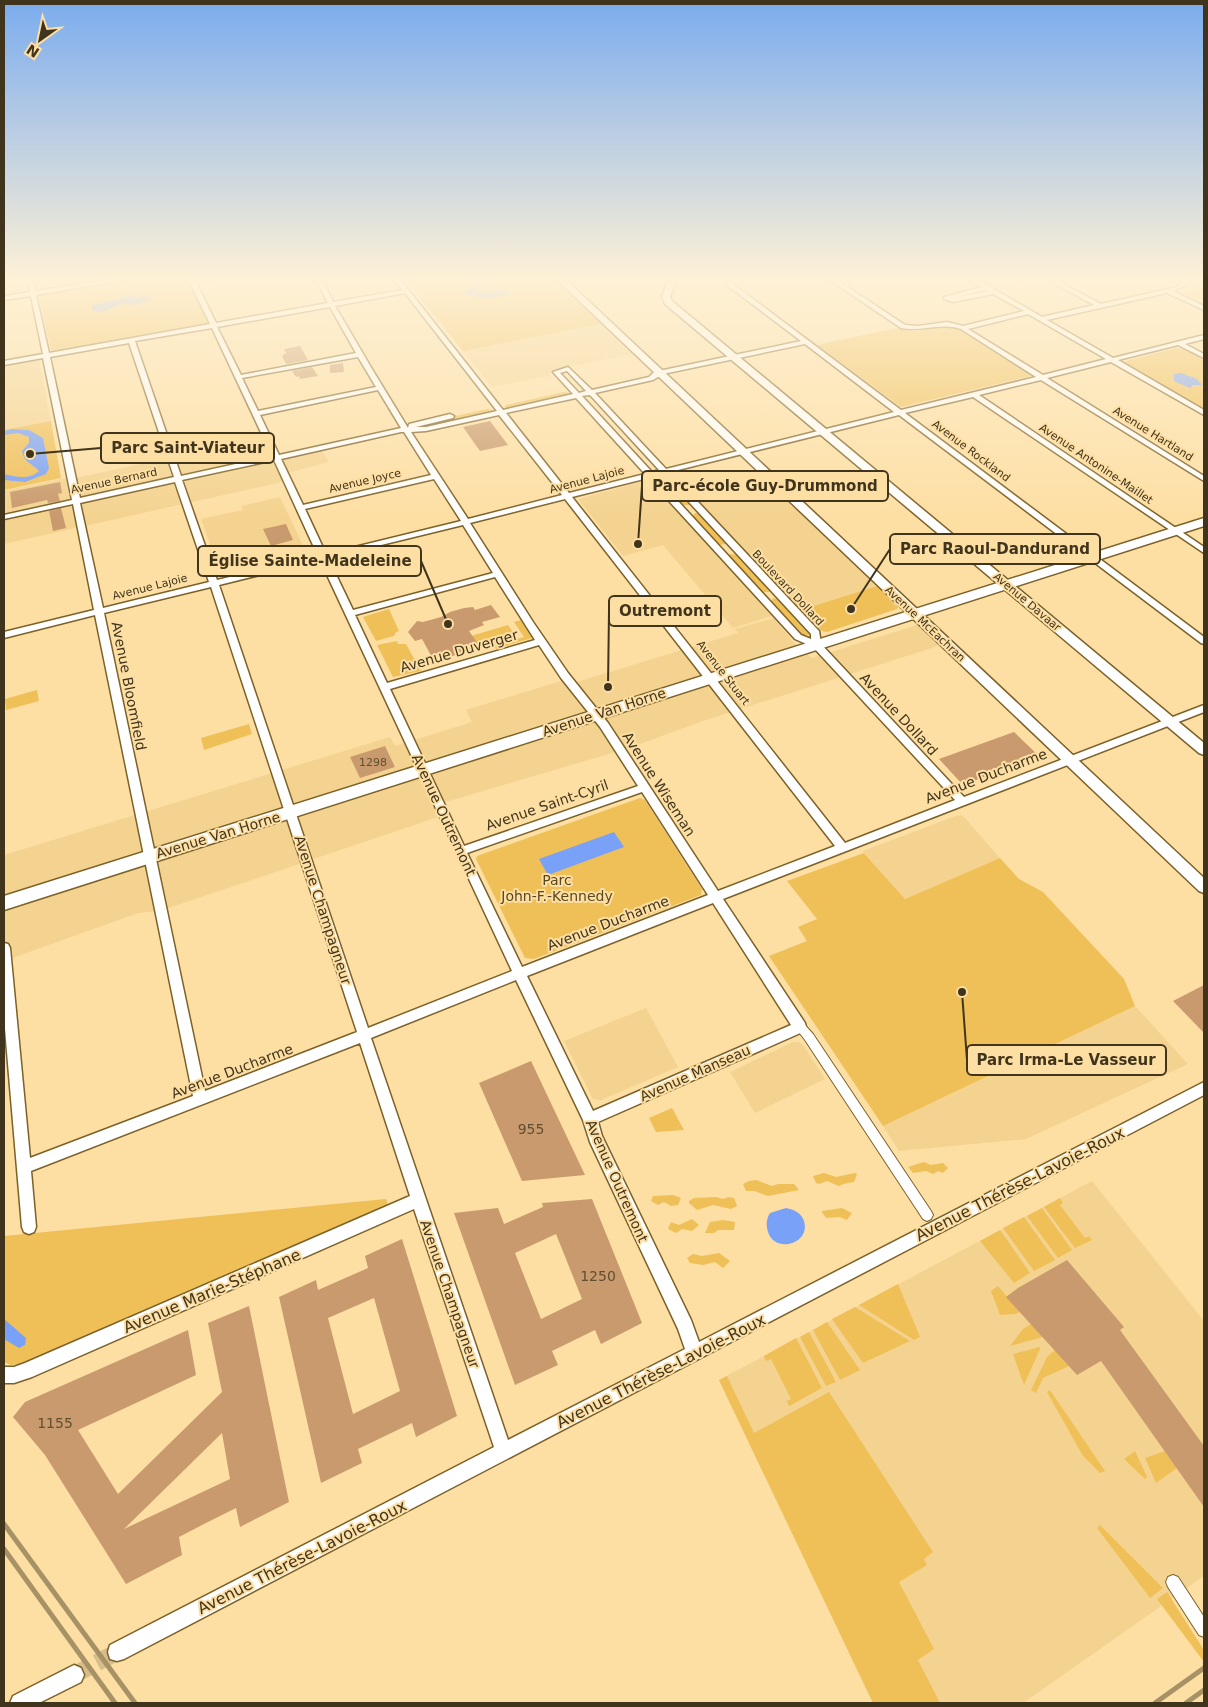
<svg xmlns="http://www.w3.org/2000/svg" width="1208" height="1707" font-family="'DejaVu Sans',sans-serif">
	<style>
		.built { fill: #f4d390 }
		.green { fill: #efbf58 }
		.water { fill: #79a1f7 }
		.building { fill: #c99a6d; fill-rule: evenodd }
		.lines { fill: none; stroke-linecap: round; stroke-linejoin: round }
		.minor-tunnel { stroke: #d7bd89; stroke-width: 17; stroke-dasharray: 17 9; stroke-linecap: butt }
		.pedestrian-casing { stroke: #7c6128; stroke-width: 2 }
		.minor-casing { stroke: #7c6128; stroke-width: 3 }
		.tertiary-casing { stroke: #7c6128; stroke-width: 3 }
		.secondary-casing { stroke: #7c6128; stroke-width: 3 }
		.pedestrian { fill: #fff; fill-rule: evenodd }
		.minor { fill: #fff; fill-rule: evenodd }
		.tertiary { fill: #fff; fill-rule: evenodd }
		.secondary { fill: #fff; fill-rule: evenodd }
		.rail { stroke: #a79266; stroke-width: 5 }
		.labels { text-anchor: middle; dominant-baseline: central; stroke-width: 4; stroke-linejoin: round; paint-order: stroke }
		.far-street-label { font-size: 11px; fill: #40341c; stroke: #fddfa4 }
		.number-label { font-size: 11px; fill: #624e30 }
		.street-label { font-size: 14px; fill: #40341c; stroke: #fddfa4 }
		.park-label { font-size: 14px; fill: #5b471d; stroke: #fddfa4 }
		.near-number-label { font-size: 14px; fill: #624e30 }
		.near-street-label { font-size: 16px; fill: #40341c; stroke: #fddfa4 }
		.leader { fill: none; stroke: #40341c; stroke-width: 2 }
		.callout-dot { fill: #40341c; stroke: #fddfa4; stroke-width: 2 }
		.callout { fill: #fddfa4; stroke: #40341c; stroke-width: 2 }
		.callout-label { font-size: 15px; text-anchor: middle; font-weight: bold; fill: #40341c }
	</style>
	<rect width="100%" height="100%" fill="#fddfa4"/>
	<path class="built" d="M601 324 632 354 573 366 549 373 550 376 492 387 463 351Z
		M39 360 51 421 4 430V366Z
		M266 437 276 458 320 448 329 462 283 474 286 481 4 544V491L70 477 71 479Z
		M761 476 877 586 801 610 692 494Z
		M647 480H649L772 616 733 628 663 545 623 556 578 499Z
		M280 497 308 556 221 575 201 519 243 510 241 506Z
		M774 618 793 642 812 658 917 625 938 646 703 721 629 748 439 804 444 815 160 911 138 913 4 961V855L390 737 395 746 472 722 466 710 564 680 567 685 738 633 735 629Z
		M958 815 963 816 1000 858 905 899 863 851Z
		M1135 1006 1188 1064 1026 1139 899 1151 883 1126Z
		M646 1008 678 1067 601 1100 593 1099 564 1041Z
		M793 1042H799L803 1045 825 1079 755 1113 730 1072Z
		M1092 1181 1204 1321V1576L1023 1703H873L719 1380Z"/>
	<path class="green" d="M139 278H187L208 324 150 335 51 351 39 296 40 294Z
		M404 278H553L564 289 563 290H565L601 324 463 351Z
		M1190 278H1204V300H1196L1183 293 1192 287Z
		M940 326 962 330 1026 371 1031 376 901 407 817 345 897 328 915 331Z
		M1176 348 1185 349 1204 360V409L1122 362Z
		M564 392 569 393V395L510 409 504 407 506 405Z
		M487 409 493 411 440 424 423 425 437 420Z
		M51 421 61 478 4 490V430Z
		M661 477 667 478 690 503V505H682L658 480Z
		M695 513 701 514 726 544 718 545 692 517Z
		M730 554 739 555 770 592H762L729 557Z
		M877 586 894 604H893L898 607 897 609 827 632 822 631 801 610Z
		M773 598 780 599 811 632V635H802L771 602Z
		M389 609 399 631 396 632 394 636 376 641 363 617Z
		M521 620 532 638 496 649 494 646 524 637 514 622Z
		M508 625 517 638 482 648 471 636Z
		M397 641 398 644H406L421 671 393 677 377 645Z
		M37 690 39 701 6 710 5 699Z
		M249 724 252 734 204 750 201 738Z
		M640 798 645 800 702 889 701 895 534 959 525 958 476 859 477 856Z
		M864 853 905 899 1000 858 1019 879 1043 892 1124 979 1135 1006 883 1126 769 956 807 941 798 927 817 919 787 881Z
		M672 1108 684 1130 656 1132 649 1118Z
		M924 1162 931 1165 943 1163 948 1168 943 1173 938 1171 933 1174 926 1171 913 1173 908 1167Z
		M824 1173 836 1177 855 1173 857 1174 854 1182 843 1184 839 1186 827 1181 819 1184 816 1183 813 1176Z
		M756 1180 772 1186 778 1184H794L799 1190 768 1196 754 1191H746L743 1184 749 1181Z
		M673 1195 681 1198 678 1205 671 1206 664 1202 658 1205 651 1201 653 1196Z
		M716 1197 723 1199 729 1197 734 1198 737 1206 731 1209 713 1205 697 1210 689 1203V1201L694 1198Z
		M1060 1198 1063 1203 1060 1205 1085 1238 1089 1236 1092 1240 1075 1248 1044 1207Z
		M386 1199 388 1205 20 1364 11 1365 4 1362V1236Z
		M842 1208 852 1213 847 1220 840 1217 826 1218 822 1212V1211Z
		M1042 1208 1072 1250 1058 1258 1027 1216Z
		M1024 1217 1055 1260 1034 1271 1003 1228Z
		M692 1219 699 1225 692 1231 682 1229 676 1233 668 1229 671 1222 679 1225Z
		M723 1220 735 1222 734 1230H718L714 1233H705L710 1222Z
		M1000 1230 1030 1273 1014 1283 980 1241Z
		M719 1253 730 1261 723 1268 715 1262 703 1265 690 1263 687 1258 693 1254 702 1256Z
		M898 1284 920 1337 914 1340 859 1305Z
		M998 1286 1020 1312 1015 1314 1000 1315 991 1291Z
		M855 1307 910 1341 863 1363 832 1319Z
		M827 1322 860 1370 840 1380 813 1330Z
		M1031 1324 1043 1337 1010 1346 1023 1329Z
		M809 1332 836 1382 826 1386 800 1337Z
		M796 1338 822 1388 789 1406 787 1401 791 1399 771 1359 766 1361 764 1356Z
		M1040 1347V1349L1024 1385 1013 1354Z
		M1055 1350 1069 1366 1043 1378 1036 1393 1031 1390 1047 1357Z
		M727 1376 754 1433 829 1392 933 1552 924 1559 927 1565 899 1582 934 1649 918 1660 940 1703H873L719 1380Z
		M1050 1390 1105 1471 1100 1473 1083 1456 1047 1392Z
		M1135 1451 1147 1477 1145 1479 1124 1459Z
		M1165 1451 1177 1468 1156 1483 1145 1458Z
		M1100 1525 1163 1588 1150 1598 1097 1528Z
		M1167 1592 1204 1650V1662L1157 1599Z"/>
	<path class="water" d="M477 278H485L487 281 478 285 476 289C487 297 496 288 508 291L509 295 486 299 465 294V291L477 284Z
		M128 295 138 297 148 295 147 297 152 299 135 305 124 304 101 312 92 310V305C104 302 117 301 128 295Z
		M1181 373 1197 379 1202 385H1193L1190 388 1174 381V374Z
		M12 429 29 430 43 438 49 468 46 474 25 482 4 480V474C15 477 30 480 39 471 32 463 24 463 22 451L29 443V437L18 433 4 435V431Z
		M614 832 624 847 548 875 539 859Z
		M786 1208C794 1210 801 1212 804 1221 811 1244 775 1254 768 1232 766 1226 766 1219 770 1213Z
		M4 1319 26 1338 25 1345 19 1348 4 1339Z"/>
	<path class="building" d="M300 346 308 360 286 364 282 356 286 353 284 349Z
		M343 363 344 372 330 373V365Z
		M312 367 318 376 300 379 299 376 296 377 292 371Z
		M490 421 508 445 480 451 463 427Z
		M60 482 62 493 58 494 60 501 48 503 47 500 12 508 10 492Z
		M61 508 66 528 53 531 49 511Z
		M286 524 293 540 271 546 263 529Z
		M491 605 500 617 482 622 484 625 469 631 481 648 434 661 422 639 415 641 408 632 417 621 423 622 441 617 450 612 464 608 473 607 475 610Z
		M1014 732 1039 756 963 785 939 759Z
		M385 746 395 767 360 778 350 757Z
		M1204 985V1033L1173 1001Z
		M531 1061 585 1175 522 1181 479 1083Z
		M592 1199 642 1323 601 1344 595 1330 552 1351 558 1365 515 1385 454 1213 498 1208 504 1224 543 1207 542 1203ZM556 1234 582 1299 541 1319 515 1253Z
		M402 1239 457 1416 416 1437 412 1423 358 1449 362 1463 321 1483 279 1297 316 1280 318 1290 368 1268 365 1256ZM374 1298 400 1391 353 1414 328 1318Z
		M1067 1260 1124 1327 1120 1330 1204 1446V1507L1101 1361 1077 1375 1006 1297 1018 1288Z
		M249 1306 289 1502 240 1527 236 1508 204 1524 179 1537 182 1555 126 1584 45 1455 13 1417 25 1402 188 1330 196 1375 78 1430 118 1494 222 1392 208 1323ZM222 1433 230 1479 124 1529Z"/>
	<g class="lines">
		<path class="minor-tunnel" d="M74 1675 117 1652"/>
		<g class="pedestrian-casing">
			<path id="pedestrian" d="M800 1023 804 1024 813 1034 931 1211 933 1215 931 1219 927 1221 923 1219 805 1040 795 1027 796 1024Z
				M1173 1575 1178 1577 1204 1617V1637L1199 1635 1168 1587 1166 1582 1168 1577Z"/>
		</g>
		<g class="minor-casing">
			<path id="minor" d="M27 278H33L36 291 119 278H135L36 295 49 353 210 324 188 278H211L196 282 216 323 328 303 315 278H321L333 302 402 290 393 278H399L503 410 573 394 553 372 568 367 592 390 649 377 654 372 801 341 728 286 725 278H731L733 284 901 410 1036 377 961 329C941 322 921 332 901 328L827 278H834L905 325 918 326 947 322 963 326 1024 311 993 294 953 302 944 299V297L982 287 967 278H975L1042 317 1094 305 1044 278H1052L1101 304 1177 287 1182 284 1178 278H1184L1187 285 1173 291 1204 306V310L1167 293 1047 320 1113 358 1204 335V339L1185 344 1204 354V358L1178 345 1118 360 1204 410V415L1111 362 1047 378 1204 476V481L1041 380 979 395 1204 547V553L973 397 905 413 1204 637V644L1201 643 899 415 670 472 819 631 821 644 964 797 1204 705V712L723 899 805 1023 806 1027 805 1031 598 1122 602 1136 691 1320 699 1342 1204 1082V1095L124 1659 117 1661 110 1659 108 1652 110 1645 494 1447 414 1209 32 1377 14 1383H4V1367H14L25 1363 410 1196 360 1043 31 1171 36 1227 34 1232 29 1234 24 1232 22 1227 4 1017V943L8 944 10 948 30 1158 193 1096 95 615 4 638V632L94 610 73 504 4 519V515L72 500 43 358 4 365V361L43 354 31 296 4 300V296L30 292ZM986 290 989 291 953 298ZM405 293 497 411 426 427H416L453 418 454 416 450 414 409 424 408 428 372 369 335 306ZM330 307 356 353 241 375 217 327ZM1028 314 1106 359 1043 375 968 329ZM212 328 272 456 181 476 135 341ZM129 343 174 477 80 498 50 357ZM805 344 894 412 666 469 595 393 653 380 663 374ZM358 357 376 387 258 411 242 378ZM567 371 586 391 579 393 560 373ZM378 390 401 428 279 455 260 415ZM589 395 591 396 659 470 652 472 582 396ZM576 398 645 474 569 493 506 413ZM499 415 562 495 468 519 411 432 426 431ZM401 432H404L431 475 303 505 281 459ZM274 460 318 556 217 580 182 480ZM663 474 811 634V639L801 635 655 476ZM648 478 795 639 813 647 955 800 845 843 572 497ZM434 479 461 521 326 554 305 509ZM175 482 209 582 103 608 80 503ZM565 499 835 846 718 891 608 723 568 673 533 622 470 523ZM463 525 493 573 353 610 328 558ZM320 560 512 971 368 1028 219 585ZM495 577 535 640 387 683 355 615ZM211 587 357 1032 205 1091 104 613ZM539 645 561 678 600 727 638 786 464 846 390 689ZM642 792 708 895 522 967 467 853ZM713 903 791 1025 593 1111 527 976ZM516 980 583 1120 590 1142 678 1329 685 1349 508 1440 371 1038Z
				M74 1665 81 1668 84 1675 81 1682 39 1703H10L13 1696Z"/>
		</g>
		<g class="tertiary-casing">
			<path id="tertiary" d="M555 278H564L1204 878V893L1199 891Z
				M669 278H677L670 297 672 301 1204 743V755L1199 753 665 304 662 297Z"/>
		</g>
		<g class="secondary-casing">
			<path id="secondary" d="M1204 518V526L4 910V896Z"/>
		</g>
		<use href="#pedestrian" class="pedestrian"/>
		<use href="#minor" class="minor"/>
		<use href="#tertiary" class="tertiary"/>
		<use href="#secondary" class="secondary"/>
		<path class="rail" d="M4 1524 135 1703
			M4 1549 115 1703
			M1155 1703 1204 1668
			M1186 1703 1204 1690"/>
	</g>
	<linearGradient id="sky" x2="0" y2="1"><stop stop-color="#7bacee"/><stop offset="0.54" stop-color="#fef1d6"/><stop offset="1" stop-color="#fef1d6" stop-opacity="0"/></linearGradient>
	<rect width="1208" height="517" fill="url(#sky)"/>
	<g class="labels">
		<g class="far-street-label">
			<text transform="translate(1153 434) rotate(32)">Avenue Hartland</text>
			<text transform="translate(971 451) rotate(37)">Avenue Rockland</text>
			<text transform="translate(1096 464) rotate(34)">Avenue Antonine-Maillet</text>
			<text transform="translate(587 480) rotate(-15)">Avenue Lajoie</text>
			<text transform="translate(114 481) rotate(-12)">Avenue Bernard</text>
			<text transform="translate(365 481) rotate(-13)">Avenue Joyce</text>
			<text transform="translate(150 587) rotate(-14)">Avenue Lajoie</text>
			<text transform="translate(788 588) rotate(47)">Boulevard Dollard</text>
			<text transform="translate(1027 602) rotate(40)">Avenue Davaar</text>
			<text transform="translate(925 624) rotate(43)">Avenue McEachran</text>
			<text transform="translate(723 673) rotate(52)">Avenue Stuart</text>
		</g>
		<g class="number-label">
			<text x="373" y="762">1298</text>
		</g>
		<g class="street-label">
			<text transform="translate(459 651) rotate(-16)">Avenue Duverger</text>
			<text transform="translate(129 686) rotate(79)">Avenue Bloomfield</text>
			<text transform="translate(604 712) rotate(-18)">Avenue Van Horne</text>
			<text transform="translate(899 714) rotate(47)">Avenue Dollard</text>
			<text transform="translate(986 776) rotate(-21)">Avenue Ducharme</text>
			<text transform="translate(659 784) rotate(57)">Avenue Wiseman</text>
			<text transform="translate(547 805) rotate(-19)">Avenue Saint-Cyril</text>
			<text transform="translate(444 815) rotate(65)">Avenue Outremont</text>
			<text transform="translate(218 835) rotate(-17)">Avenue Van Horne</text>
			<text transform="translate(323 910) rotate(72)">Avenue Champagneur</text>
			<text transform="translate(608 923) rotate(-21)">Avenue Ducharme</text>
			<text transform="translate(232 1071) rotate(-21)">Avenue Ducharme</text>
			<text transform="translate(695 1073) rotate(-24)">Avenue Manseau</text>
			<text transform="translate(617 1181) rotate(66)">Avenue Outremont</text>
			<text transform="translate(450 1294) rotate(71)">Avenue Champagneur</text>
		</g>
		<g class="park-label">
			<text x="557" y="880">Parc<tspan x="557" dy="16">John-F.-Kennedy</tspan></text>
		</g>
		<g class="near-number-label">
			<text x="531" y="1129">955</text>
			<text x="598" y="1276">1250</text>
			<text x="55" y="1423">1155</text>
		</g>
		<g class="near-street-label">
			<text transform="translate(1020 1184) rotate(-27)">Avenue Thérèse-Lavoie-Roux</text>
			<text transform="translate(212 1291) rotate(-23)">Avenue Marie-Stéphane</text>
			<text transform="translate(661 1371) rotate(-27)">Avenue Thérèse-Lavoie-Roux</text>
			<text transform="translate(302 1557) rotate(-27)">Avenue Thérèse-Lavoie-Roux</text>
		</g>
	</g>
	<path class="leader" d="M30 454L101 448M638 544L642 486M851 609L890 549M448 624L421 561M608 687L609 611M962 992L967 1060"/>
	<g class="callout-dot">
		<circle cx="30" cy="454" r="5"/>
		<circle cx="638" cy="544" r="5"/>
		<circle cx="851" cy="609" r="5"/>
		<circle cx="448" cy="624" r="5"/>
		<circle cx="608" cy="687" r="5"/>
		<circle cx="962" cy="992" r="5"/>
	</g>
	<g class="callout">
		<rect x="101" y="433" width="173" height="30" rx="5"/>
		<rect x="642" y="471" width="246" height="30" rx="5"/>
		<rect x="890" y="534" width="210" height="30" rx="5"/>
		<rect x="198" y="546" width="223" height="30" rx="5"/>
		<rect x="609" y="596" width="112" height="30" rx="5"/>
		<rect x="967" y="1045" width="199" height="30" rx="5"/>
	</g>
	<g class="callout-label">
		<text x="188" y="453">Parc Saint-Viateur</text>
		<text x="765" y="491">Parc-école Guy-Drummond</text>
		<text x="995" y="554">Parc Raoul-Dandurand</text>
		<text x="310" y="566">Église Sainte-Madeleine</text>
		<text x="665" y="616">Outremont</text>
		<text x="1066" y="1065">Parc Irma-Le Vasseur</text>
	</g>
	<rect width="1208" height="1707" fill="none" stroke="#40341c" stroke-width="10"/>
	<g transform="translate(40 40) rotate(213)" stroke="#fddfa4" stroke-width="4" paint-order="stroke">
	<path d="M0-4L9 19L0 12L-9 19Z" fill="#40341c"/>
	<text y="-8" font-size="14" font-weight="bold" text-anchor="middle" fill="#40341c">N</text>
	</g>
</svg>
